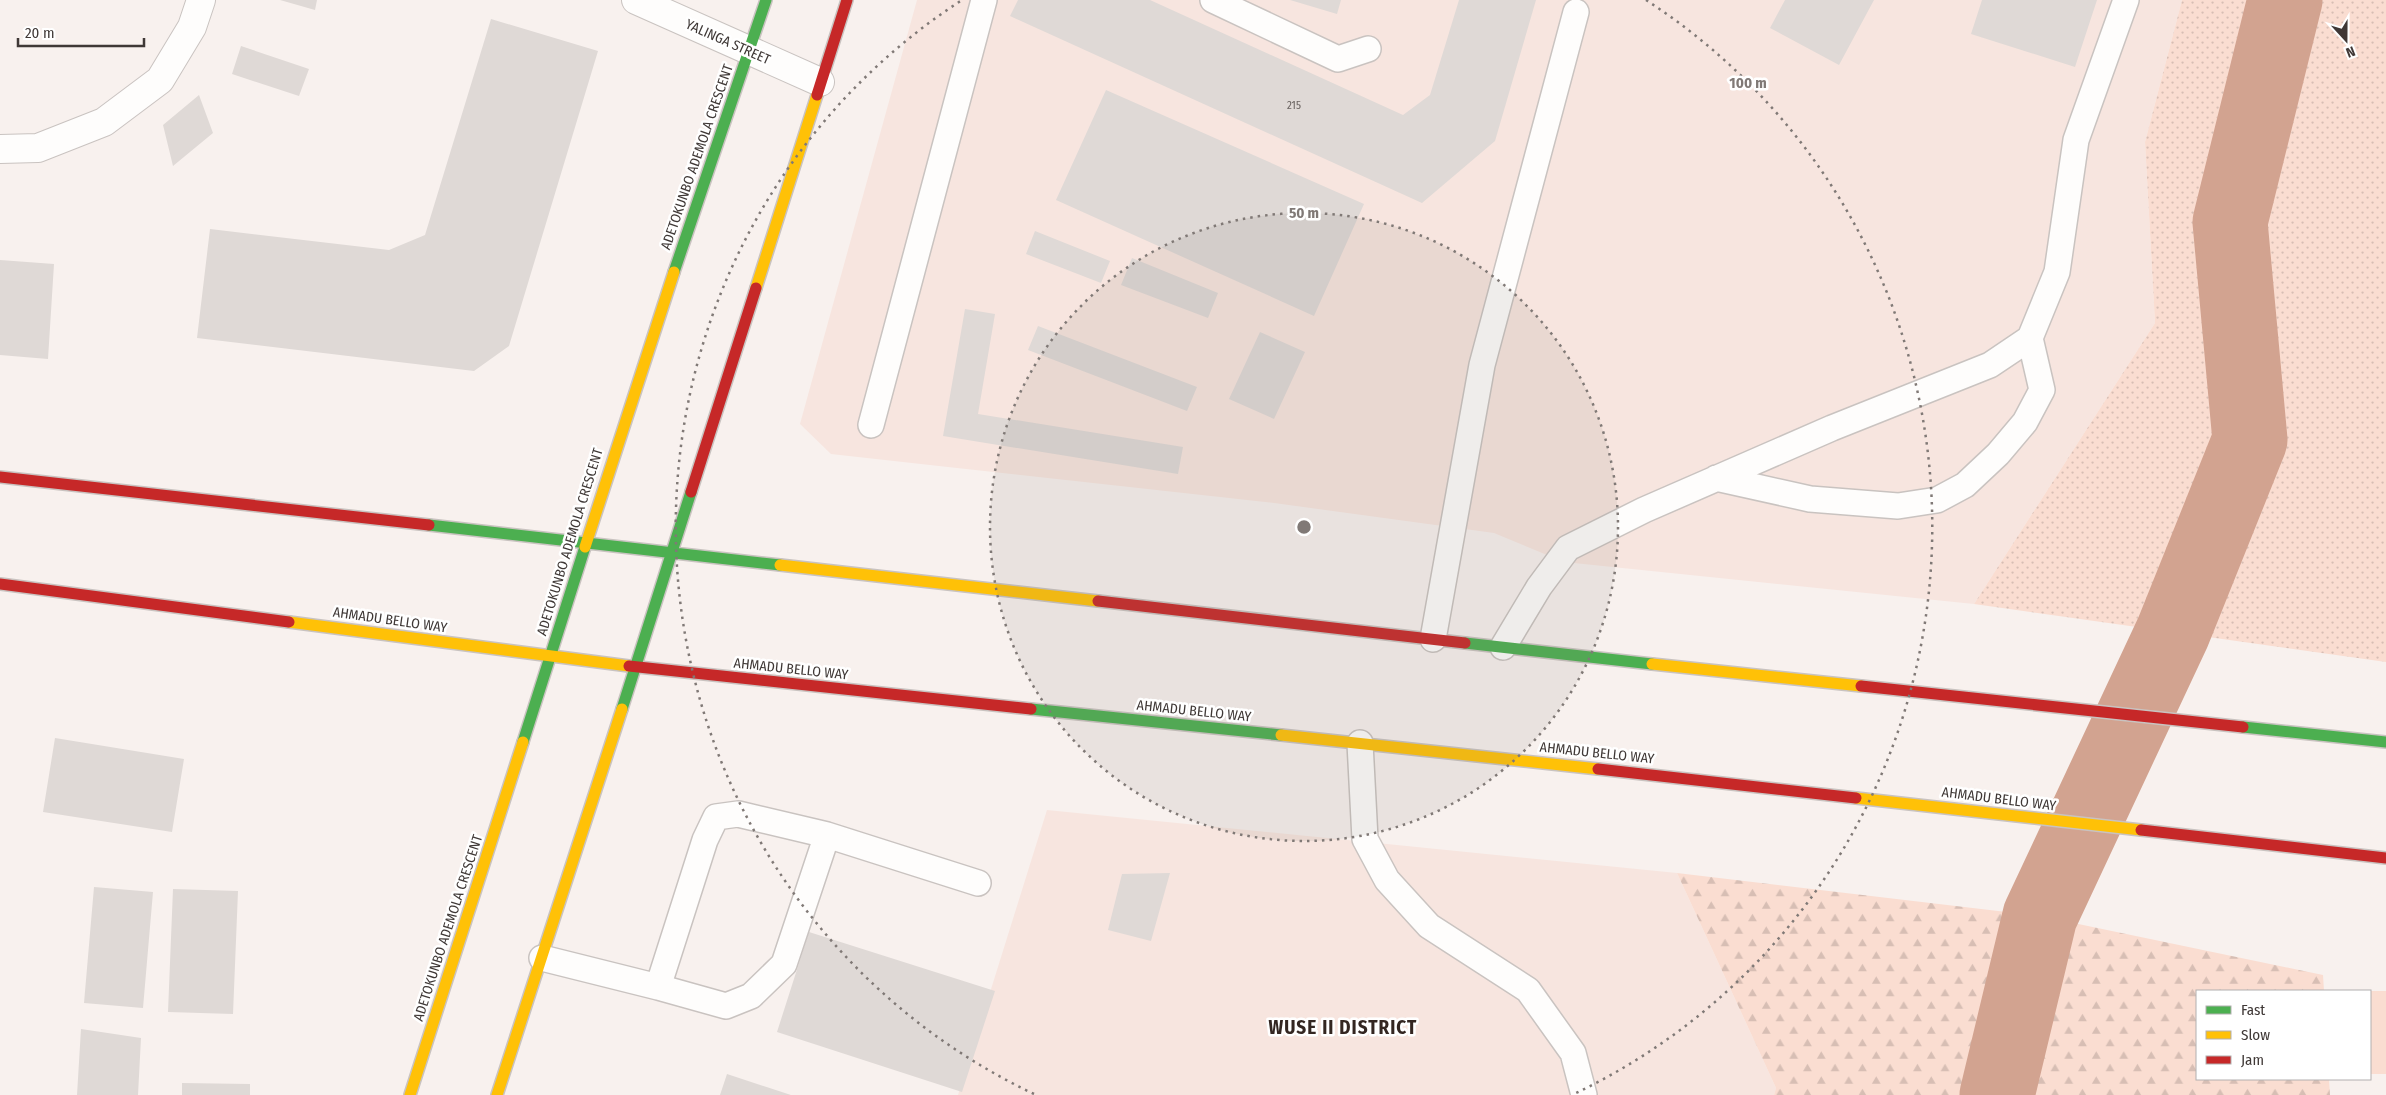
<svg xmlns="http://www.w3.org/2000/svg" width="2386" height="1095" font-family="'Fira Sans Condensed',sans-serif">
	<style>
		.built { fill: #f7e5df }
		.grass { fill: url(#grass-dots) }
		.forest { fill: url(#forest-firs) }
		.green { fill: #faddd1 }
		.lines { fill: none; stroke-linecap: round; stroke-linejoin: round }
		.river { stroke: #d2a390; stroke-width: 75 }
		.building { fill: #dfd9d6 }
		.lane-casing { stroke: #c9c3c0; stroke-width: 28 }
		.street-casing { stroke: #c9c3c0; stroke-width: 30 }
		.fast-casing { stroke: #c9c3c0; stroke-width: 14 }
		.slow-casing { stroke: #c9c3c0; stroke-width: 14 }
		.jam-casing { stroke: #c9c3c0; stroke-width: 14 }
		.lane { stroke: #fefdfc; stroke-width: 25 }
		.street { stroke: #fefdfc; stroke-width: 28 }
		.fast { stroke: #4caf50; stroke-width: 11 }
		.slow { stroke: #ffc107; stroke-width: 11 }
		.jam { stroke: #c62828; stroke-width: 11 }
		.ring { fill: none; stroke: #807976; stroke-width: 2.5; stroke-dasharray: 2.5 5 }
		.labels { text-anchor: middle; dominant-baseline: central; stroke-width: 5; stroke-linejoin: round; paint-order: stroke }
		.number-label { font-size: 11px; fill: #6a6360 }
		.street-label { font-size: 14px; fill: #3f3836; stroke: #fff }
		.district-label { font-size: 19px; font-weight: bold; letter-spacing: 1px; fill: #332621; stroke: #fff }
		.centre { fill: #807976; stroke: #fff; stroke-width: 2.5 }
		.ring-label { font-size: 15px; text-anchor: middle; font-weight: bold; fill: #807976; stroke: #fff; stroke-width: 5; stroke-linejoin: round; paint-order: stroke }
	</style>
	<defs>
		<pattern id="grass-dots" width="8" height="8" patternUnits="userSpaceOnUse" patternTransform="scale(1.25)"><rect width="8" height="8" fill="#faddd1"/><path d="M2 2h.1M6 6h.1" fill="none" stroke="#d7beb4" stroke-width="1.8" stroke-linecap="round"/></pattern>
		<pattern id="forest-firs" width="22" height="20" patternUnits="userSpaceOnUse" patternTransform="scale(1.25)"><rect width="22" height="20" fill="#faddd1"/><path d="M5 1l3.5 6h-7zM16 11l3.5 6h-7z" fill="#d7beb4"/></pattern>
	</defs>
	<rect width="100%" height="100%" fill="#f8f1ee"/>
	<path class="built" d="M917 0H2182L2145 142 2155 323 1974 604 1564 562 1494 533 1274 503 831 454 800 424Z
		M1047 810 1677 873 1776 1088 1774 1095H958Z"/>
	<path class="grass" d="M2182 0H2386V662L1974 604 2155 323 2145 142Z"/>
	<path class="forest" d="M1677 873 2040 916 2323 975 2324 991H2197V1079H2329L2330 1095H1774L1776 1088Z"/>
	<path class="green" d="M2370 991H2386V1074H2370Z"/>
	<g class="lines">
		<path class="river" d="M1997 1095 2040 916 2173 632 2250 440 2230 222 2285 0"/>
	</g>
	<path class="building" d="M280 0H317L315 10Z
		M1018 0H1150L1403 115 1430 95 1459 0H1536L1495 141 1422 203 1010 16Z
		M1290 0H1341L1337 14Z
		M1785 0H1874L1839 65 1770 28Z
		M1982 0H2097L2075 67 1971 34Z
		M491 19 598 51 509 346 474 371 197 338 210 229 389 250 425 235Z
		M241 46 309 69 299 96 232 74Z
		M1106 90 1364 204 1314 316 1056 200Z
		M199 95 213 133 173 166 163 125Z
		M1035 231 1110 261 1101 283 1026 254Z
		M1132 258 1218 293 1208 318 1121 285Z
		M0 260 54 264 48 359 0 355Z
		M965 309 995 314 978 414 1183 447 1178 474 943 436Z
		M1038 326 1197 387 1187 411 1028 350Z
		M1260 332 1305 352 1274 419 1229 399Z
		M55 738 184 759 172 832 43 812Z
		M1170 873 1151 941 1108 930 1122 874Z
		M94 887 153 892 143 1008 84 1003Z
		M173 889 238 891 233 1014 168 1012Z
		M809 932 995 991 962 1092 777 1032Z
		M81 1029 141 1038 138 1095H77Z
		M727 1074 791 1095H720Z
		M182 1083 250 1084V1095H182Z"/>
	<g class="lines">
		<g class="lane-casing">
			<path id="lane" d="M1213 0 1338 59 1368 49
				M871 425 984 0
				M1716 478 1810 499 1898 506 1937 500 1965 485 1998 454 2025 422 2042 390 2030 338
				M1433 639 1482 365 1576 12
				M1503 647 1539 587 1568 548 1644 510 1832 428 1990 365 2030 338 2057 272 2076 140 2126 0
				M1360 743 1365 839 1387 880 1429 926 1528 990 1573 1053 1584 1095
				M542 958 658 987 705 840 716 817 738 814 827 835 978 883
				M658 987 726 1006 751 996 784 964 827 835"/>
		</g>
		<g class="street-casing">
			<path id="street" d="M636 0 820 82
				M0 149 38 148 104 122 160 80 192 27 201 0"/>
		</g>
		<g class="fast-casing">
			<path id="fast" d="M674 272 766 0
				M429 525 780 565
				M1465 643 1652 664
				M622 709 691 492
				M1031 709 1281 735
				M2243 727 2386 742
				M523 742 585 547"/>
		</g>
		<g class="slow-casing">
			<path id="slow" d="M756 288 817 95
				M585 547 674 272
				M780 565 1098 601
				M289 622 629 666
				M1652 664 1861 686
				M1281 735 1598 769
				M1856 798 2141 830
				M410 1095 523 742
				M497 1095 622 709"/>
		</g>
		<g class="jam-casing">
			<path id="jam" d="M817 95 847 0
				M0 477 429 525
				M691 492 756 288
				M0 584 289 622
				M1098 601 1465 643
				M629 666 1031 709
				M1861 686 2243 727
				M1598 769 1856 798
				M2141 830 2386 858"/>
		</g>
		<use href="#lane" class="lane"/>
		<use href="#street" class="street"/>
		<use href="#fast" class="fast"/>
		<use href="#slow" class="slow"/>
		<use href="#jam" class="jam"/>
	</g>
	<circle cx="1304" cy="527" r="314" fill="#807976" fill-opacity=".12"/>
	<g class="ring">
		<circle cx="1304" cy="527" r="314"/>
		<path d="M1034 1094A628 628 0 0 1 962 0M1646 0A628 628 0 0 1 1574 1094"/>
	</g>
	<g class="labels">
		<g class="number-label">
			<text x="1294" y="105">215</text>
		</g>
		<g class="street-label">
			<text transform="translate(728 42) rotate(24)">YALINGA STREET</text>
			<text transform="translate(697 157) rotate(-71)">ADETOKUNBO ADEMOLA CRESCENT</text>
			<text transform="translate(570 542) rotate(-73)">ADETOKUNBO ADEMOLA CRESCENT</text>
			<text transform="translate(390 620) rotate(8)">AHMADU BELLO WAY</text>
			<text transform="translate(791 669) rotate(6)">AHMADU BELLO WAY</text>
			<text transform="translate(1194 711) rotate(6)">AHMADU BELLO WAY</text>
			<text transform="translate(1597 753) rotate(6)">AHMADU BELLO WAY</text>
			<text transform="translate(1999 799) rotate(7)">AHMADU BELLO WAY</text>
			<text transform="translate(448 928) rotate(-72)">ADETOKUNBO ADEMOLA CRESCENT</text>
		</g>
		<g class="district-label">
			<text x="1343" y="1027">WUSE II DISTRICT</text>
		</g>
	</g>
	<circle cx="1304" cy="527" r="8" class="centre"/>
	<g class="ring-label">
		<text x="1748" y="88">100 m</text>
		<text x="1304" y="218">50 m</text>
	</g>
	<rect x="2196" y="990" width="175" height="90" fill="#ffffff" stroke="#b2afaf"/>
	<rect x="2206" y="1006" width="25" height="8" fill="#4caf50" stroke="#b2afaf"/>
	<text x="2241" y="1015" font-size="15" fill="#3f3836">Fast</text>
	<rect x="2206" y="1031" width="25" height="8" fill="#ffc107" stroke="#b2afaf"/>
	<text x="2241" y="1040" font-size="15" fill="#3f3836">Slow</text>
	<rect x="2206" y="1056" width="25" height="8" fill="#c62828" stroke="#b2afaf"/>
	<text x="2241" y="1065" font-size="15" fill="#3f3836">Jam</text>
	<g transform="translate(2346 40) rotate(159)" stroke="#ffffff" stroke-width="4" paint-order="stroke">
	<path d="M0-4L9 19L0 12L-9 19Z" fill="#3f3836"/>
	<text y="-8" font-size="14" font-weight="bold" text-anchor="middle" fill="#3f3836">N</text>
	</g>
	<path d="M18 38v8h126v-8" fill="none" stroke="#3f3836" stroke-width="2.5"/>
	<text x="25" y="38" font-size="15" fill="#3f3836" stroke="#ffffff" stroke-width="4" paint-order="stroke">20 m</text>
</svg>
